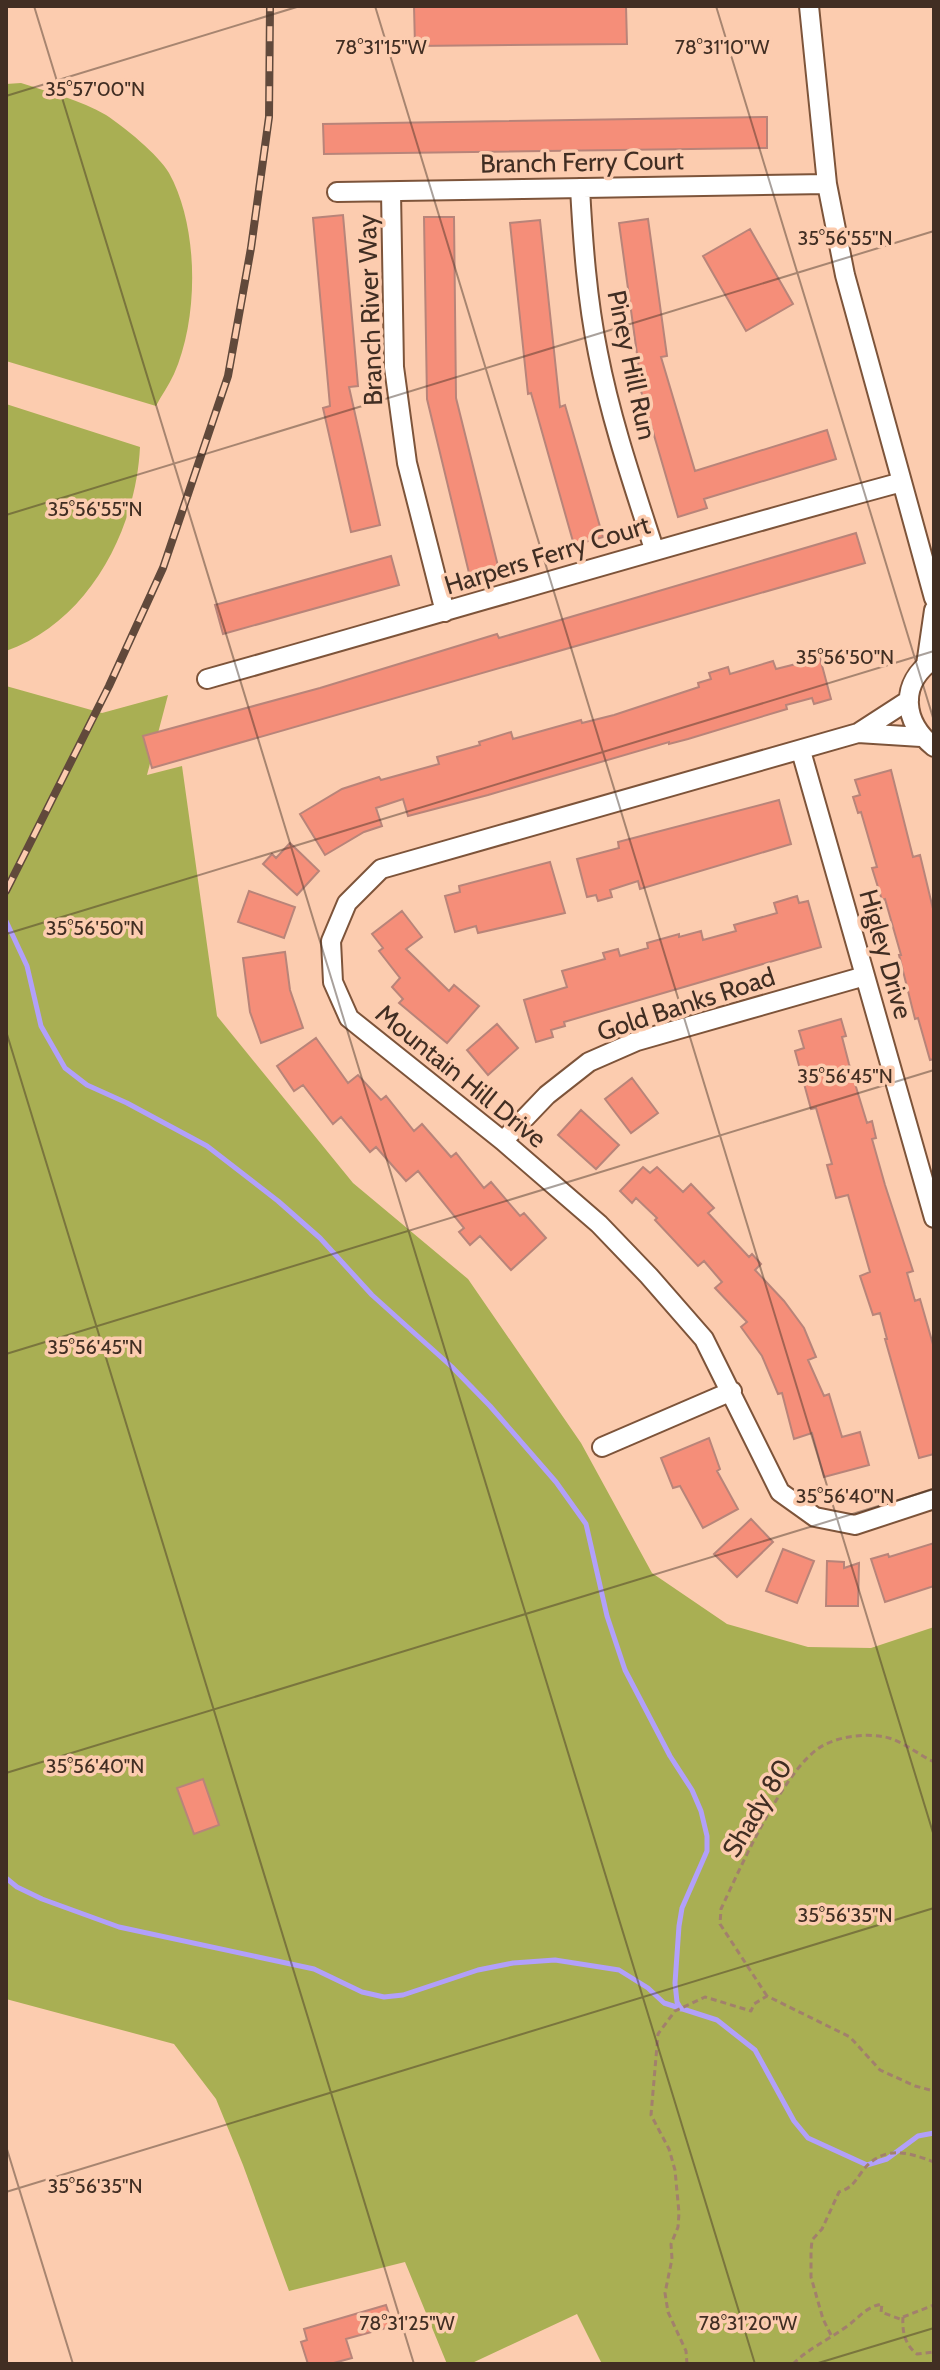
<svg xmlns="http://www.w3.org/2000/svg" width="940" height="2370" font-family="Cabin,sans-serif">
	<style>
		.green { fill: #a9af53 }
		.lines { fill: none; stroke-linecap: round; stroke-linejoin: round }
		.stream { stroke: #b2a0fa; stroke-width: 5 }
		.building { fill: #f58e79; stroke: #b88479; stroke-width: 2 }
		.minor-casing { stroke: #7d543a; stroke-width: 22 }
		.path { stroke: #a2806c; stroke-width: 3; stroke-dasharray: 6 4; stroke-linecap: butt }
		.minor { stroke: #fff; stroke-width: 18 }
		.rail-casing { stroke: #61493b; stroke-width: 8 }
		.rail { stroke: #fcccaf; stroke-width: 5; stroke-dasharray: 15; stroke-linecap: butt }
		.ticks { fill: none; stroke: #412e23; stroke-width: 2; stroke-opacity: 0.45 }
		.labels { text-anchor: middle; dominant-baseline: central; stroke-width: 7; stroke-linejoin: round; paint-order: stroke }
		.street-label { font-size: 26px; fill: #412e23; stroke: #fcccaf }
		.ticks-label { font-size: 20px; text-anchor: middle; fill: #412e23; stroke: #fcccaf; stroke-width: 7; stroke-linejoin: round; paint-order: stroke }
	</style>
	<rect width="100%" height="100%" fill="#fcccaf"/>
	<path class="green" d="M21 83C48 92 81 100 106 115 123 126 159 155 169 173 199 227 199 318 174 374 169 385 161 396 156 406L6 361V84Z
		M6 404 140 447C136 531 88 622 6 651Z
		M6 686 102 713 168 695 147 775 182 766 217 1016 353 1183 468 1279 581 1443 652 1573 727 1624 808 1647 871 1648 934 1627V2364H602L577 2314 470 2364H447L405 2262 289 2291 243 2165 216 2099 174 2044 6 1999Z"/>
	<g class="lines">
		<path class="stream" d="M6 921 27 966 41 1026 65 1068 87 1085 127 1103 207 1146 278 1201 320 1238 372 1295 452 1367 490 1406 556 1482 586 1524 607 1616 625 1670 670 1756 692 1790 701 1811 707 1836V1851L682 1908 679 1926 675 1983 677 2002 681 2009
			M6 1878 17 1887 42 1899 119 1927 314 1969 362 1992 384 1997 403 1995 478 1970 513 1963 555 1960 619 1970 648 1988 664 2003 717 2020 755 2050 794 2121 808 2138 867 2165 887 2159 918 2136 934 2133"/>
	</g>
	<path class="building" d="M414 6H626L627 44 415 46Z
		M767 117V148L324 154 323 124Z
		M343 215 358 386 349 387 380 525 351 532 323 408 330 406 313 218Z
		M424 217H454L456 398 499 570 470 577 427 399Z
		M648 219 667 356 661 357 695 471 827 430 836 459 704 499 707 508 678 517 639 384 641 383 619 223Z
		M540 220 560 407 565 405 603 537 574 545 531 393 528 394 510 223Z
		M750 229 793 304 746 331 703 256Z
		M856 533 865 563 152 768 143 736 320 688 497 634 499 638Z
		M391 556 399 585 223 634 215 605Z
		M820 658 831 699 814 704 812 698 786 705 787 709 688 739 669 744V742L488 795 408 816 403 799 376 808 382 826 364 832 325 855 300 814 342 789 379 777 381 780 439 764 437 757 480 745 479 742 511 732 513 739 581 720 582 723 614 715 699 687 698 683 711 679 709 673 728 667 730 674 773 661 776 669Z
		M891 770 913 857 920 855 934 913V1059L930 1060 918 1018 915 1019 899 955H901L885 899 882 900 872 868 877 867 861 812 858 813 853 797 860 795 855 780Z
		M779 800 791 844 640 889 638 881 610 890 612 897 598 901 596 895 587 897 577 859 619 848 618 842Z
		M290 843 319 871 297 895 263 864 272 854 276 858Z
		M550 862 565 913 478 933 476 926 455 932 445 896 460 892 459 886Z
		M249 891 295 907 284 938 238 922Z
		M797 896 799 903 808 901 821 947 564 1022 565 1026 551 1030 553 1037 536 1042 524 1000 567 987 562 971 605 959 603 953 618 949 620 956 648 948 647 943 679 934V937L701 931 703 940 736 931 734 925 777 913 774 903Z
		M402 911 422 937 406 949 449 991 454 985 479 1006 447 1043 399 1003 403 999 392 987 400 978 379 951 383 948 372 934Z
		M285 952 290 990 303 1028 261 1043 250 1012 243 958Z
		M841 1019 846 1036 842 1037 849 1064 867 1123 872 1121 876 1138 872 1139 885 1185 913 1271 907 1273 915 1301 920 1299 934 1348V1454L919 1458 885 1339H887L880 1313 873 1315 860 1276 870 1272 848 1195 836 1198 827 1165 832 1164 816 1108 811 1109 795 1051 804 1048 799 1031Z
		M497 1024 518 1048 488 1075 467 1050Z
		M316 1038 348 1083 358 1075 381 1100 386 1096 414 1131 422 1124 451 1157 456 1153 484 1188 491 1182 520 1216 524 1213 546 1238 511 1270 480 1236 470 1245 459 1232 464 1228 418 1171 406 1181 376 1147 370 1152 341 1117 333 1124 303 1085 294 1091 277 1066Z
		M632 1078 658 1113 631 1133 605 1099Z
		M581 1110 619 1145 596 1169 558 1135Z
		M643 1167 650 1173 657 1167 683 1192 691 1184 714 1208 708 1213 749 1257 752 1254 761 1264 755 1270 784 1301 804 1328 816 1357 808 1360 824 1396 829 1394 842 1437 860 1432 869 1465 824 1477 812 1433 794 1439 782 1393 778 1394 762 1356 741 1327 747 1322 715 1288 722 1282 704 1261 698 1266 655 1220 657 1218 636 1198 632 1203 620 1191Z
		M709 1438 720 1469 717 1471 738 1509 703 1528 680 1486 673 1488 661 1458Z
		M751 1519 773 1542 737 1577 714 1554Z
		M934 1543V1586L885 1602 871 1559 888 1554 889 1557Z
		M783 1549 814 1561 797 1603 766 1591Z
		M827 1561 844 1562V1568L859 1563 858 1606H826Z
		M203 1779 219 1825 194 1834 177 1788Z
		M386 2305 393 2326 346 2339 352 2358 330 2364H308L301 2342 307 2340 304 2329Z"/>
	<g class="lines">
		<g class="minor-casing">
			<path id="minor" d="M809 6 827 184 845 275 934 598
				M580 188C583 243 587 299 598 353 611 420 633 484 654 549
				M337 192 827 184
				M391 192 394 367 407 463 445 612
				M934 659C898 684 903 722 934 747
				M926 665 934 610
				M207 679C439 614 669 545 902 482
				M909 700 858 733 381 869 347 903 331 941 333 982 349 1018 503 1141 599 1224 649 1276 704 1339 780 1492 815 1517 855 1525 934 1499
				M858 733 921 737
				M801 751 934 1218
				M503 1141 547 1095 589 1062 637 1041 865 976
				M602 1447 732 1391"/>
		</g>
		<path class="path" d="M767 1996 720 1924 721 1909C740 1868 783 1772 819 1748 837 1736 865 1733 885 1737 901 1740 919 1755 934 1762
			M903 2317 934 2305
			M831 2335 823 2319 811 2277V2251L812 2240 822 2229 839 2192C851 2188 853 2184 861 2173 881 2145 906 2151 934 2162
			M687 2364 686 2351 668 2312 665 2293 672 2259 671 2244 678 2227 679 2213 675 2170 669 2149 651 2115 658 2034 675 2011 705 1997 751 2011 754 2004 767 1996 850 2037 880 2070 915 2086 934 2091
			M793 2364C809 2348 828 2340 846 2327 859 2318 865 2307 882 2304L881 2312 900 2319 903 2317C902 2332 905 2345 917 2354L934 2352"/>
		<use href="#minor" class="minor"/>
		<g class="rail-casing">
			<path id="rail" d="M6 891 109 686 163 568 228 376 251 248 269 117 270 6"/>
		</g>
		<use href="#rail" class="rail"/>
	</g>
	<path class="ticks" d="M34 6 755 2364M375 6 934 1836M716 6 934 721M6 96 300 6M6 515 934 231M6 934 934 651M6 1031 414 2364M6 1354 934 1070M6 1773 934 1489M6 2146 73 2364M6 2192 934 1908M815 2364 934 2328"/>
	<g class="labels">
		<g class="street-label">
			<text transform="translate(582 162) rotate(-1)">Branch Ferry Court</text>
			<text transform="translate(370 310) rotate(-92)">Branch River Way</text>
			<text transform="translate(632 365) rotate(78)">Piney Hill Run</text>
			<text transform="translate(547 555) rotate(-17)">Harpers Ferry Court</text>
			<text transform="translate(886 954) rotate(74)">Higley Drive</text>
			<text transform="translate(686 1004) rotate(-18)">Gold Banks Road</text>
			<text transform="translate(461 1076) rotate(39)">Mountain Hill Drive</text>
			<text transform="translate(757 1808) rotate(-59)">Shady 80</text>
		</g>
	</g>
	<g class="ticks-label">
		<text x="381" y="54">78°31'15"W</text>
		<text x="722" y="54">78°31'10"W</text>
		<text x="95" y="96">35°57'00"N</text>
		<text x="845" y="245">35°56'55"N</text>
		<text x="95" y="516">35°56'55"N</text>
		<text x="845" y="664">35°56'50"N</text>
		<text x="95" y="935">35°56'50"N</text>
		<text x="845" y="1083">35°56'45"N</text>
		<text x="95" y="1354">35°56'45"N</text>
		<text x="845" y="1503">35°56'40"N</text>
		<text x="95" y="1773">35°56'40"N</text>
		<text x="845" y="1922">35°56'35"N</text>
		<text x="95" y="2193">35°56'35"N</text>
		<text x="407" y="2330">78°31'25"W</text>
		<text x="748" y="2330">78°31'20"W</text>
	</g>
	<rect width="940" height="2370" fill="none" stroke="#412e23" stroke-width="16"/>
</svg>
